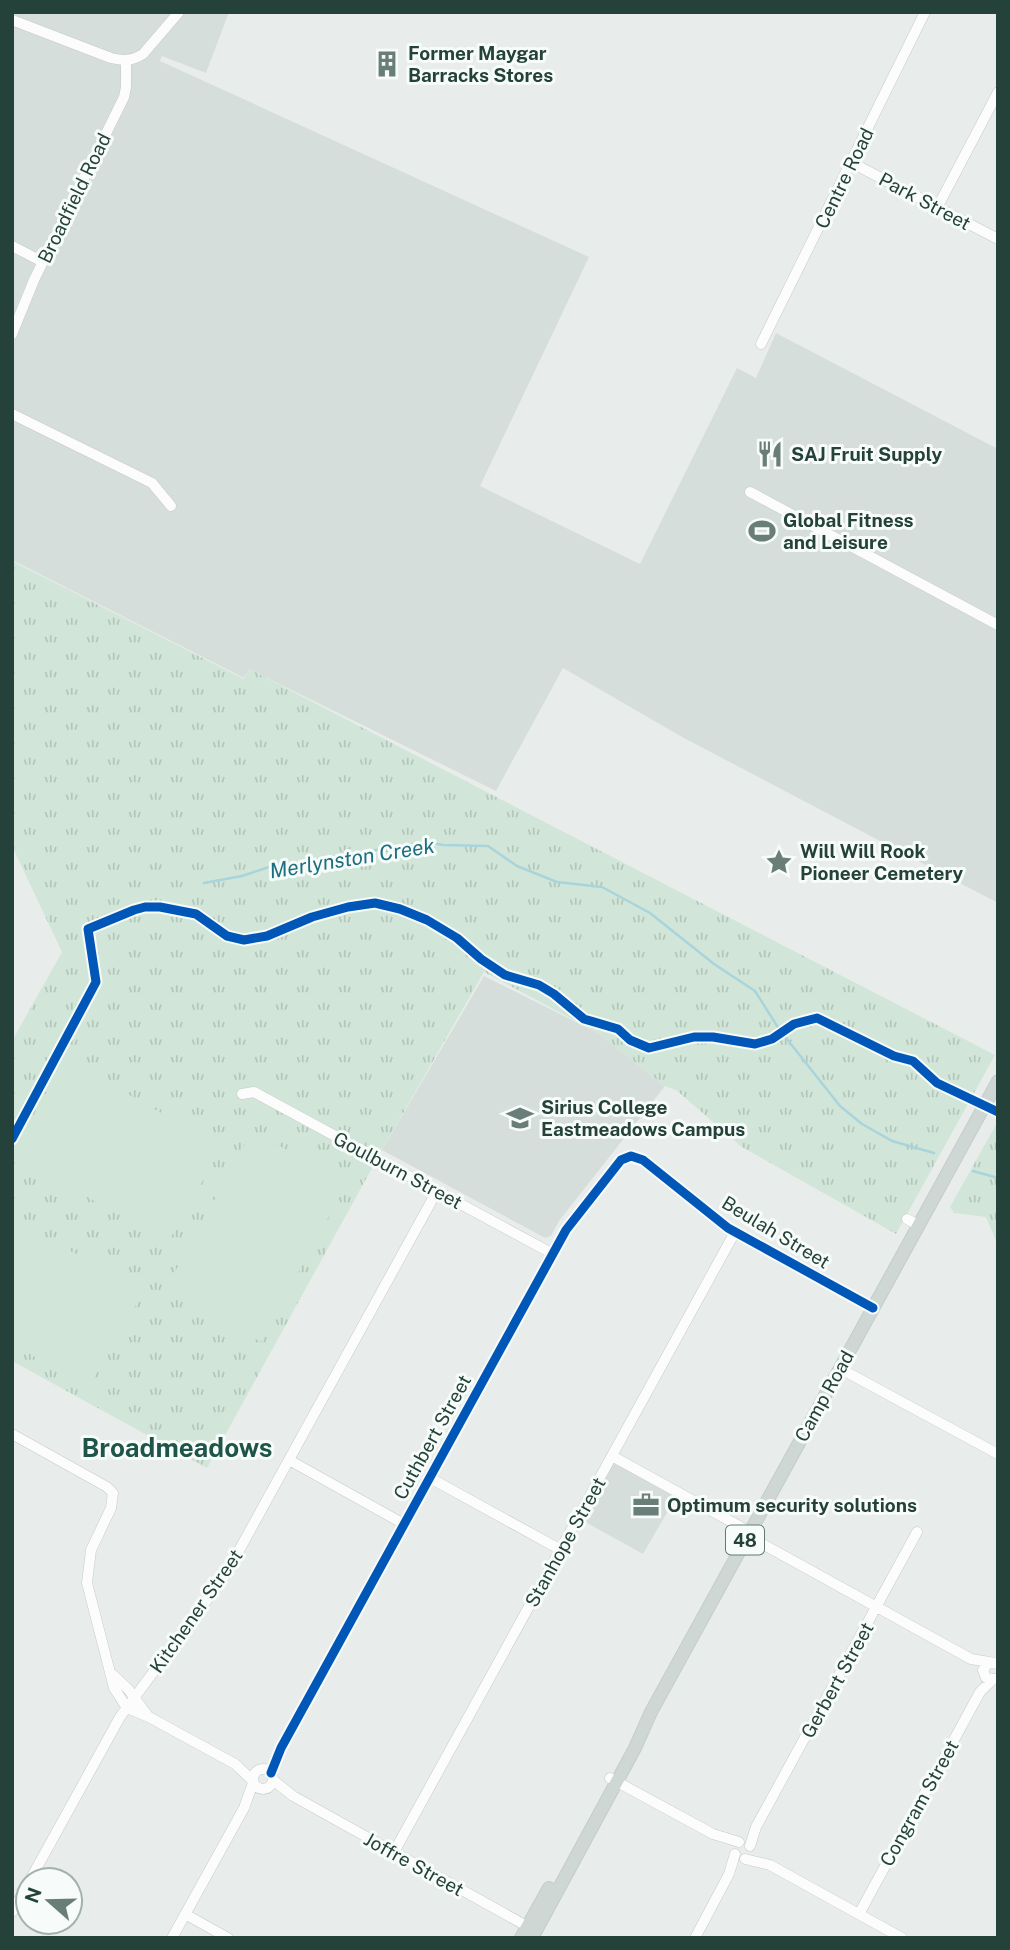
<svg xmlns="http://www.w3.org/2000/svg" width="1010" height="1950" font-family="'Public Sans',sans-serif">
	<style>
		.built { fill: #d6dedb }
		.park { fill: url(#park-tufts) }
		.pitch { fill: #d1e6d8 }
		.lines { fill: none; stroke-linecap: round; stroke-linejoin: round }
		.stream { stroke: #a9d4db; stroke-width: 2.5 }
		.minor-casing { stroke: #c5cac8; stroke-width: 11 }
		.major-casing { stroke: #c3ccc9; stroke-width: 14 }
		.minor { stroke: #fcfcfc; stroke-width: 10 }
		.major { stroke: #cfd7d5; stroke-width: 12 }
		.cycleway-casing { stroke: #f7fbf9; stroke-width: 13 }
		.cycleway { stroke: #0057b8; stroke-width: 9 }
		.labels { text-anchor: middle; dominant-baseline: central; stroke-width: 6; stroke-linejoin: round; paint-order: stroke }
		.shield { fill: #f7fbf9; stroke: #637a73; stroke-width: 2 }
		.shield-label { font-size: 18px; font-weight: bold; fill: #24423a }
		.poi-label { font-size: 19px; font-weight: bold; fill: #24423a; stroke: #f7fbf9; text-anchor: start }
		.street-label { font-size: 19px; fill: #24423a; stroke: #f7fbf9 }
		.water-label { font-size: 21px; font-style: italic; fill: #1c6f80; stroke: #f7fbf9 }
		.district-label { font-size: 26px; font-weight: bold; fill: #1f5548; stroke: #f7fbf9 }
	</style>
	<defs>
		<pattern id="park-tufts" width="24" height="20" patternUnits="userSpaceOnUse" patternTransform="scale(1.75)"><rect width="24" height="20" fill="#d1e6d8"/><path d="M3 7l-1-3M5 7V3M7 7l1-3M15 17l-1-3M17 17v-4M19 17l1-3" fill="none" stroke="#b3c6ba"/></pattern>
	</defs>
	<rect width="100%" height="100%" fill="#e8edeb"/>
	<path class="built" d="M12 12H229L206 73 162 56 160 61 589 257 480 486 640 564 737 368 756 378 776 333 998 449V903L682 737 563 668 496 791 249 669 244 678 12 560Z
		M484 976 598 1033 665 1086 559 1221 551 1236 545 1238 382 1150Z
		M612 1456 680 1493 673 1507 669 1509 643 1554 578 1518Z"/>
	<path class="park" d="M12 561 244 679 249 669 995 1055 896 1234 742 1147 676 1090 665 1086 598 1033 484 972 382 1150 207 1468 12 1361V1041L62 952 12 846Z
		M998 1121V1246L986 1217 954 1213 950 1207Z"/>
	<path class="pitch" d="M65 1059 222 1147 168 1242 12 1155Z
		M252 1131 347 1183 261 1342 165 1290Z
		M12 1218 143 1292 89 1387 12 1344Z"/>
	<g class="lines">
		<path class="stream" d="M204 883 242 876 269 867 427 842 443 845 488 846 517 866 557 882 602 887 650 913 714 964 755 991 779 1029 840 1106 862 1124 892 1141 934 1153
			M973 1171 998 1178"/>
		<g class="minor-casing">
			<path id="minor" d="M12 20 111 58C123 61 132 61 143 54L179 12
				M852 163 998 239
				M937 208 998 92
				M12 246 43 262
				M12 334 34 280 124 97 126 87V61
				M761 344 925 12
				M12 414 152 483 171 506
				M750 492 998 625
				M242 1094 254 1092 553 1254
				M907 1219 918 1225
				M839 1368 998 1454
				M12 1434 107 1487 113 1493 111 1508 91 1550 87 1583 114 1688 127 1708 149 1717 235 1764 252 1780
				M612 1456 750 1532
				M289 1460 404 1524
				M430 1478 561 1550
				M748 1536 971 1659 989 1662
				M110 1672 128 1689 148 1716
				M995 1679 986 1678 983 1670 989 1662 998 1664
				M253 1779a10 10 0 1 1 20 0a10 10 0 1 1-20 0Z
				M271 1773 281 1748 566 1230 621 1160 631 1156 643 1160 728 1228 873 1308
				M610 1778 713 1834 739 1842
				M273 1780 293 1796 532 1929
				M750 1846 756 1827 917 1532
				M394 1852 735 1232
				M745 1859 770 1865 902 1938
				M30 1880 120 1717 226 1574 437 1191
				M12 1912 28 1884
				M185 1914 228 1938
				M859 1914 980 1692 992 1680
				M172 1938 244 1808 253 1783
				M695 1938 729 1874 735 1854"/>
		</g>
		<g class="major-casing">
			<path id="major" d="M521 1938 549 1888
				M532 1938 635 1748 651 1712 998 1081"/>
		</g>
		<use href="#minor" class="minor"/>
		<use href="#major" class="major"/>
		<g class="cycleway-casing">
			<path id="cycleway" d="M12 1139 96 982 88 929 134 910 145 907H160L196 914 227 936 244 940 267 936 312 917 348 907 375 903 400 909 427 920 457 938 481 959 505 975 539 985 554 994 584 1019 618 1029 630 1040 649 1048 694 1037H713L755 1044 772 1039 794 1024 817 1018 894 1056 913 1061 937 1083 998 1112
				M271 1773 281 1748 566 1230 621 1160 631 1156 643 1160 728 1228 873 1308"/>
		</g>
		<use href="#cycleway" class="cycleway"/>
	</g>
	<defs>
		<g id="building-bare" transform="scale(2.1)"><path d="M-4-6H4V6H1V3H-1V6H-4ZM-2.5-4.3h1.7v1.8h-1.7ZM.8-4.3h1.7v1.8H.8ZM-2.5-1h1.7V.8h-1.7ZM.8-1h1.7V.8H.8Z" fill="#697e78" stroke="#f7fbf9" stroke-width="2.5" paint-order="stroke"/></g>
		<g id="restaurant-bare" transform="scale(2.1)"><path d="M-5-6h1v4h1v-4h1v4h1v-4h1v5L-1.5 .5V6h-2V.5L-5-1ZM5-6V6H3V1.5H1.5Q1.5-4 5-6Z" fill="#697e78" stroke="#f7fbf9" stroke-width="2.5" paint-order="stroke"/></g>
		<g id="stadium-bare" transform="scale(2.1)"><path d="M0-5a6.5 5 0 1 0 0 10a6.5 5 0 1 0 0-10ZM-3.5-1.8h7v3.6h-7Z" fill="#697e78" stroke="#f7fbf9" stroke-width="2.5" paint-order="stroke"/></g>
		<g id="sight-bare" transform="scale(2.1)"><path d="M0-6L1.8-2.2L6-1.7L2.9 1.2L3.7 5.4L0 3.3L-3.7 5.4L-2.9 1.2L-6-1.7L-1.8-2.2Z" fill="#697e78" stroke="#f7fbf9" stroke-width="2.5" paint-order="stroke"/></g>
		<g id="school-bare" transform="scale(2.1)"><path d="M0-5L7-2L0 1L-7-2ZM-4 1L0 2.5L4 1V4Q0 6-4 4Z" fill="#697e78" stroke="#f7fbf9" stroke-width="2.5" paint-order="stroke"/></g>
		<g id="office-bare" transform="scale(2.1)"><path d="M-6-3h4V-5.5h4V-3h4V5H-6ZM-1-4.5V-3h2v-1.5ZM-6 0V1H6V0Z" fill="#697e78" stroke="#f7fbf9" stroke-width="2.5" paint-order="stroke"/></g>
	</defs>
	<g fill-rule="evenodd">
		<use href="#building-bare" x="387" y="64"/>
		<use href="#restaurant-bare" x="770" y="454"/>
		<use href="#stadium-bare" x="762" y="531"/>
		<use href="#sight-bare" x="779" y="862"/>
		<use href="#school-bare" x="520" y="1118"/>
		<use href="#office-bare" x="646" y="1505"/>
	</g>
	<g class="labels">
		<rect class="shield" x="726" y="1525.5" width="38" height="29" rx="5"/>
		<g class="shield-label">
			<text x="745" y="1540">48</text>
		</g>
		<g class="poi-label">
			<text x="408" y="53">Former Maygar<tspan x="408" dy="22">Barracks Stores</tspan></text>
			<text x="791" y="454">SAJ Fruit Supply</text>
			<text x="783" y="520">Global Fitness<tspan x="783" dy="22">and Leisure</tspan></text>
			<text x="800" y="851">Will Will Rook<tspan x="800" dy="22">Pioneer Cemetery</tspan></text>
			<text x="541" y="1107">Sirius College<tspan x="541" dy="22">Eastmeadows Campus</tspan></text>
			<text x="667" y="1505">Optimum security solutions</text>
		</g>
		<g class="street-label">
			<text transform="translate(844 178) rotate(-64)">Centre Road</text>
			<text transform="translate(74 198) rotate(-64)">Broadfield Road</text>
			<text transform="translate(925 201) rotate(28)">Park Street</text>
			<text transform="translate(398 1170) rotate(28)">Goulburn Street</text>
			<text transform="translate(776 1232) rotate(31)">Beulah Street</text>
			<text transform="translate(824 1396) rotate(-61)">Camp Road</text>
			<text transform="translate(432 1437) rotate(-61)">Cuthbert Street</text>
			<text transform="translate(565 1542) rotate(-61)">Stanhope Street</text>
			<text transform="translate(196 1611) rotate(-55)">Kitchener Street</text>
			<text transform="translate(837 1680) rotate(-61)">Gerbert Street</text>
			<text transform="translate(919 1803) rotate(-61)">Congram Street</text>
			<text transform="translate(414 1864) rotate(29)">Joffre Street</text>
		</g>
		<g class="water-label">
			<text transform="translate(352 858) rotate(-9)">Merlynston Creek</text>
		</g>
		<g class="district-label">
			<text x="177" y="1447">Broadmeadows</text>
		</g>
	</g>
	<rect width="1010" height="1950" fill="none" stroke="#24423a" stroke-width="28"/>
	<g transform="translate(49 1901) rotate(290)"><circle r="33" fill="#f7fbf9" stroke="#a3b1ad" stroke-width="2"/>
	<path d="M0-5L12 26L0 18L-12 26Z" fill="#697e78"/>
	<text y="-10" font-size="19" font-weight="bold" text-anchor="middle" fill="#24423a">N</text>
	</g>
</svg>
